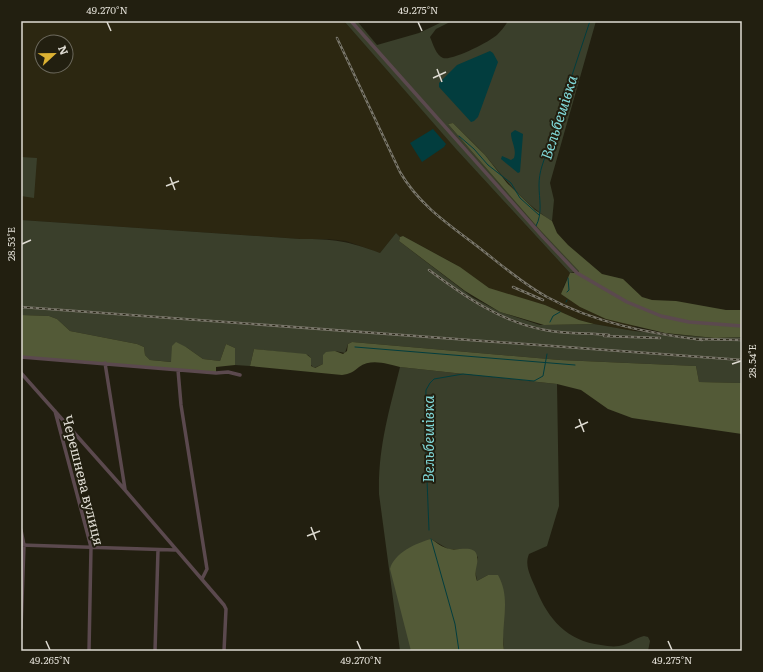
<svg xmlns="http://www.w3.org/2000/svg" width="763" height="672" font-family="Literata,serif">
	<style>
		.built { fill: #2c2711; fill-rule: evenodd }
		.green { fill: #3a3f2b }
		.forest { fill: #535a37 }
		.water { fill: #023d3e }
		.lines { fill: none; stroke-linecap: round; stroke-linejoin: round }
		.stream { stroke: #023d3e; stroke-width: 1 }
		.minor { stroke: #5b494e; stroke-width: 3.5 }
		.rail-casing { stroke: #7a776b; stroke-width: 2.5 }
		.rail { stroke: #221f10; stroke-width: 1; stroke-dasharray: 3; stroke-linecap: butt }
		.ticks { fill: none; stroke: #dedbd2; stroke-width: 1.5 }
		.labels { text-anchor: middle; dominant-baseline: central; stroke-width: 4; stroke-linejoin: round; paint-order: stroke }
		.street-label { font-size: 14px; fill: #dedbd2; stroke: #221f10 }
		.water-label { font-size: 15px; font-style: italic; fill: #81d9d9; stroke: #221f10 }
		.neatline { fill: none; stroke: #dedbd2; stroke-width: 1.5 }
		.ticks-label { font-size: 10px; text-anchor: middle; fill: #dedbd2 }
	</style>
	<rect width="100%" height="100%" fill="#221f10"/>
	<path class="built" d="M21 21H344L459 152 570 273 563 287 580 307 606 319 635 325 634 331 594 324 579 320 545 305 492 290 455 264 403 236 400 237 396 233 380 253 346 241 328 239H300L21 220ZM42 42H66V66H42Z"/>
	<path class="green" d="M344 21H357L377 45 419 33 444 21H452L436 29 430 37C433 44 436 55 443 58 452 61 489 42 497 35 501 31 505 26 508 21H596L550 183 554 200 552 221C525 204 506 181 486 156 476 145 464 134 453 123L448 124 540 230 580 271 570 273 456 149Z
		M21 157 37 158 34 198 21 196Z
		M21 220 300 239C334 239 348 241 380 253L396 233 400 237 399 241 472 297 500 312 540 325 594 324 634 331 715 338 742 337V383L699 382 696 366 560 360 352 342 348 344 345 353 335 351 323 358V364L314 368 310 364 311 358 308 355 254 349 250 366 235 365V348L226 344 220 361 203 359 186 347 172 346V362L150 360 145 355 144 347 137 344 70 331 57 319 49 316 21 315Z
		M400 367 557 384 559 506 547 546 529 554C524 566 531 577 536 589 548 619 567 641 601 645 607 646 613 647 619 646 628 645 635 638 644 636L648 637 650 641 648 651H504L502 624 488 575 477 581 475 569 478 557 466 549H448L431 539V651H400L379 494C378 447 389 412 400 367Z"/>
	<path class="forest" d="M453 123 485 155 507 183 535 210 552 221 557 233 568 245 602 274 623 279 642 297 652 300 676 301 726 310H742V337L715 338 665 333 606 319 580 307 561 294 570 273H577L579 271 540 230 448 124Z
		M403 236 460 267 489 288 545 305 579 320 594 324 544 325 500 312 465 291 399 241 400 237Z
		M21 315 49 316 57 319 70 331 137 344 144 347 145 355 150 360 171 362 172 346 176 342 186 347 203 359 220 361 226 344 235 348V365L216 367V373L21 357Z
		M352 342 560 360 696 366 699 382 742 383V434L632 418 608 409 581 390 557 384 400 367C388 364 371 358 359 367 353 372 350 374 342 375L250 366 254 349 306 354 311 358V366L315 368 323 364V355L326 352 335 351 343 354 347 351 348 344Z
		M431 539C437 543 443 548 450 549 458 551 475 544 477 556 479 565 473 570 477 581L488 575H498C512 600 500 625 504 651H411L390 569C394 553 416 543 431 539Z"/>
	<path class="water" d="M490 51 493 53 498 62 478 117 474 121 471 122 439 87V83L457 65Z
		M433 129 446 144 444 147 422 162 410 143Z
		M515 130 523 134 520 172 518 173 501 159 502 156 511 160 514 158C517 149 511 142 511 133Z"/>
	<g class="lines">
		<path class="stream" d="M459 136 474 149 488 165 511 183 520 198 539 215
			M536 226C543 213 539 199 539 185 539 179 540 172 542 166L590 21
			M567 292 569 290 568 278
			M566 302 567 300
			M550 322 553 316 560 312
			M355 347 575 365
			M429 530 425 429 426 390 430 383 434 379 463 374 534 381 543 376 547 354
			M431 539 455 624 459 651"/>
		<path class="minor" d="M351 21 543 237 577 273 627 302 661 316 689 322 742 326
			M21 357 216 373 228 372 240 375
			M105 363 125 489
			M178 370 181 405 207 569 202 579
			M21 373 125 490 224 605 226 609 224 651
			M55 411 91 547 89 651
			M21 530 24 545 21 628
			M21 545 175 550
			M155 651 158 550"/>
		<g class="rail-casing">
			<path id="rail" d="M337 38 400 172C418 203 445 222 473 243 497 261 521 283 547 297 595 323 648 333 702 340
				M429 270C464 296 501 322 545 330 566 334 588 333 609 335
				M513 287 543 300
				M21 307 742 360
				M604 336 660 338
				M696 339 742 340"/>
		</g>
		<use href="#rail" class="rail"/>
	</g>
	<path class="ticks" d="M107 22 111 31M418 22 422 31M437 69 442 82M433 78 446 72M170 177 175 190M166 186 179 181M22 244 31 240M732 364 741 361M579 419 584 432M575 428 588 422M311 527 316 540M307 536 320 531M46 641 50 650M357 641 361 650M668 641 672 650"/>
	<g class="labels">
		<g class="street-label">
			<text transform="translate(84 480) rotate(76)">Черешнева вулиця</text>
		</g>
		<g class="water-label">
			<text transform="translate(558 117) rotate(-72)">Вельбешівка</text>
			<text transform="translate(427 439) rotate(-90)">Вельбешівка</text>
		</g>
	</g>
	<rect width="763" height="672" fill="none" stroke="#221f10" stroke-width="44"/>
	<g transform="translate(54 54) rotate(68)"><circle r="19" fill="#221f10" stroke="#6d6a5e"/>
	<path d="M0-3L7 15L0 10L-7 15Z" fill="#dcb233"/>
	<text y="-6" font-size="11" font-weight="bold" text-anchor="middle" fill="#dedbd2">N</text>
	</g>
	<rect x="22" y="22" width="719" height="628" class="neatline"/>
	<g class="ticks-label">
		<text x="107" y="14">49.270°N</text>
		<text x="418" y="14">49.275°N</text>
		<text transform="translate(11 244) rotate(-90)" y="4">28.53°E</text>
		<text transform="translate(752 361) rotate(-90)" y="4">28.54°E</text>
		<text x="50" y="664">49.265°N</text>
		<text x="361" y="664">49.270°N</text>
		<text x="672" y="664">49.275°N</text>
	</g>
</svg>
